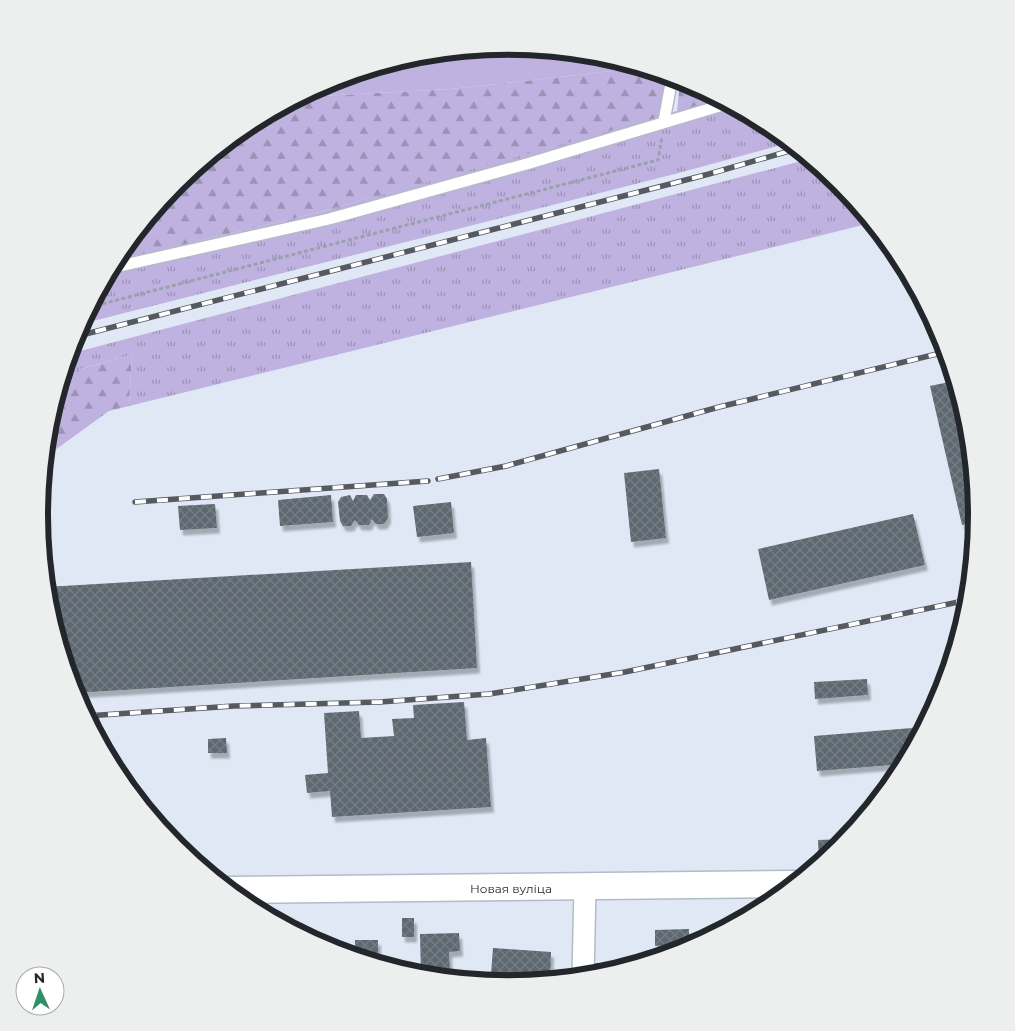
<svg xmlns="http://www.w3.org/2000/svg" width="1015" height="1031" font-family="Montserrat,sans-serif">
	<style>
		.grass { fill: url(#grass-tufts) }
		.forest { fill: url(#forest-firs) }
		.garden { fill: #c0b2e0 }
		.building { fill: url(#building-cross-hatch); filter: url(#shadow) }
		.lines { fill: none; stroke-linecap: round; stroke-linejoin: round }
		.service-casing { stroke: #b3bbc8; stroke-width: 14 }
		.minor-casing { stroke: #b3bbc8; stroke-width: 24 }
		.tertiary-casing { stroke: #b3bbc8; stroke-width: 29 }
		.path { stroke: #9aa1ab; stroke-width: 3; stroke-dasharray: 4 2.5; stroke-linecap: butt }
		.service { stroke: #fff; stroke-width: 11 }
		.minor { stroke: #fff; stroke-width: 21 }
		.tertiary { stroke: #fff; stroke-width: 26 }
		.rail-casing { stroke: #555a61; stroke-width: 5.5 }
		.rail { stroke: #fff; stroke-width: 4; stroke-dasharray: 11; stroke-linecap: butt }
		.labels { text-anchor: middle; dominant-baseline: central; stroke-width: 5; stroke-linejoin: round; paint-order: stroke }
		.street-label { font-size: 12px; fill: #23272b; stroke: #fff }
		.rim { fill: none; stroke: #23272b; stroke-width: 6 }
	</style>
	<defs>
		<pattern id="grass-tufts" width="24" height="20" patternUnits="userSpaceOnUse" patternTransform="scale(1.25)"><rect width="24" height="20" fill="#c0b2e0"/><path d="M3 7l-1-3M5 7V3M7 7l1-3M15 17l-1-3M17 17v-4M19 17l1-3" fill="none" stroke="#9c91b6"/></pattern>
		<pattern id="forest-firs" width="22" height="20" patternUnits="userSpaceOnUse" patternTransform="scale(1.25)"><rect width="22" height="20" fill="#c0b2e0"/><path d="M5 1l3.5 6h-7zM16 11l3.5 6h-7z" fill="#9c91b6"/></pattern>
		<pattern id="building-cross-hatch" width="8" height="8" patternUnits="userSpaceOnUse" patternTransform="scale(1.25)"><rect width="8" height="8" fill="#5d6871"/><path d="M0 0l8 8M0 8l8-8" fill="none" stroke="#757e84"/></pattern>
		<filter id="shadow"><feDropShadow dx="3" dy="5.5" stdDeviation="1" flood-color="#0004"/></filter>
	</defs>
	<rect width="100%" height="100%" fill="#e0e8f6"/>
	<path class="grass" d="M719 99 768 126 789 143 675 174 81 324 115 261 316 213Z
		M809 159 839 184 871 223 129 406 132 355 63 374 69 354Z"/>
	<path class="forest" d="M639 68 666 76 659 117 316 213 115 261 176 184 247 126 302 97 451 89Z
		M680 80 719 99 677 112Z
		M132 355 129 406 109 411 44 458 48 424 63 374Z"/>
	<path class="garden" d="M508 47 599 56 639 68 451 89 302 97 328 82 416 56Z"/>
	<path class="building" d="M954 381 967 424 976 516V522L962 525 930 386Z
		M659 469 666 538 631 542 624 473Z
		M374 494H384L387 499 388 518 384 524H376L372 519 369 525H359L355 520 351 526H343L340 521 338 502 341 497 350 495 353 501 356 495H367L370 500Z
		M331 495 333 522 280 526 278 500Z
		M451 502 454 533 417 537 413 506Z
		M215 504 217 528 180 530 178 506Z
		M913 514 925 565 769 600 758 549Z
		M471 562 477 668 74 693 48 607 46 587Z
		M867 679 868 695 815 699 814 682Z
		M464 702 467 740 486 738 491 807 332 817 330 791 307 793 305 775 328 773 324 713 359 711 361 738 394 736 392 719 414 718 413 705Z
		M924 727 904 764 817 771 814 736Z
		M226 738 227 753H208V739Z
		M845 839 839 847 819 862 818 840Z
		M402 918H414V937H402Z
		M689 929V947L687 949 666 955V945L655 946V930Z
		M459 933 460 951 449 952 450 974 421 975 420 934Z
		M355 940H378V963L355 957Z
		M493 948 551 952 550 978 491 974Z
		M595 963 620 964V969L595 976Z"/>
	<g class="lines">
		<g class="service-casing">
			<path id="service" d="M664 121 672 78
				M111 268 329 219 530 163 726 104"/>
		</g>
		<g class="minor-casing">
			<path id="minor" d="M583 977 585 888"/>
		</g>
		<g class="tertiary-casing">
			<path id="tertiary" d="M229 890 794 884"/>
		</g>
		<path class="path" d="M90 307 658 160 662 137"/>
		<use href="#service" class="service"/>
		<use href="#minor" class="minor"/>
		<use href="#tertiary" class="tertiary"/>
		<g class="rail-casing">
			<path id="rail" d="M74 337 709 174 796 149
				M438 479 506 466 719 407 945 352
				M135 502 428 481
				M86 716 234 706 380 702 489 694 625 672 968 600"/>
		</g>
		<use href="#rail" class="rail"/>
	</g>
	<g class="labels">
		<g class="street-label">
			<text x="511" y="888">Новая вуліца</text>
		</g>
	</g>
	<path d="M0 0H1015V1031H0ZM48 515a460 460 0 1 1 920 0a460 460 0 1 1-920 0Z" fill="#edeeee" fill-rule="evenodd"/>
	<path class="rim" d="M48 515a460 460 0 1 1 920 0a460 460 0 1 1-920 0Z"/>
	<g transform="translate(40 991) rotate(357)"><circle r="24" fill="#ffffff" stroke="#a7a9aa"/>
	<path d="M0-4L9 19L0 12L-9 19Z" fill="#2f8f68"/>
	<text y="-8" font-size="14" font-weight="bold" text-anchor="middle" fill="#23272b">N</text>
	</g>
</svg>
